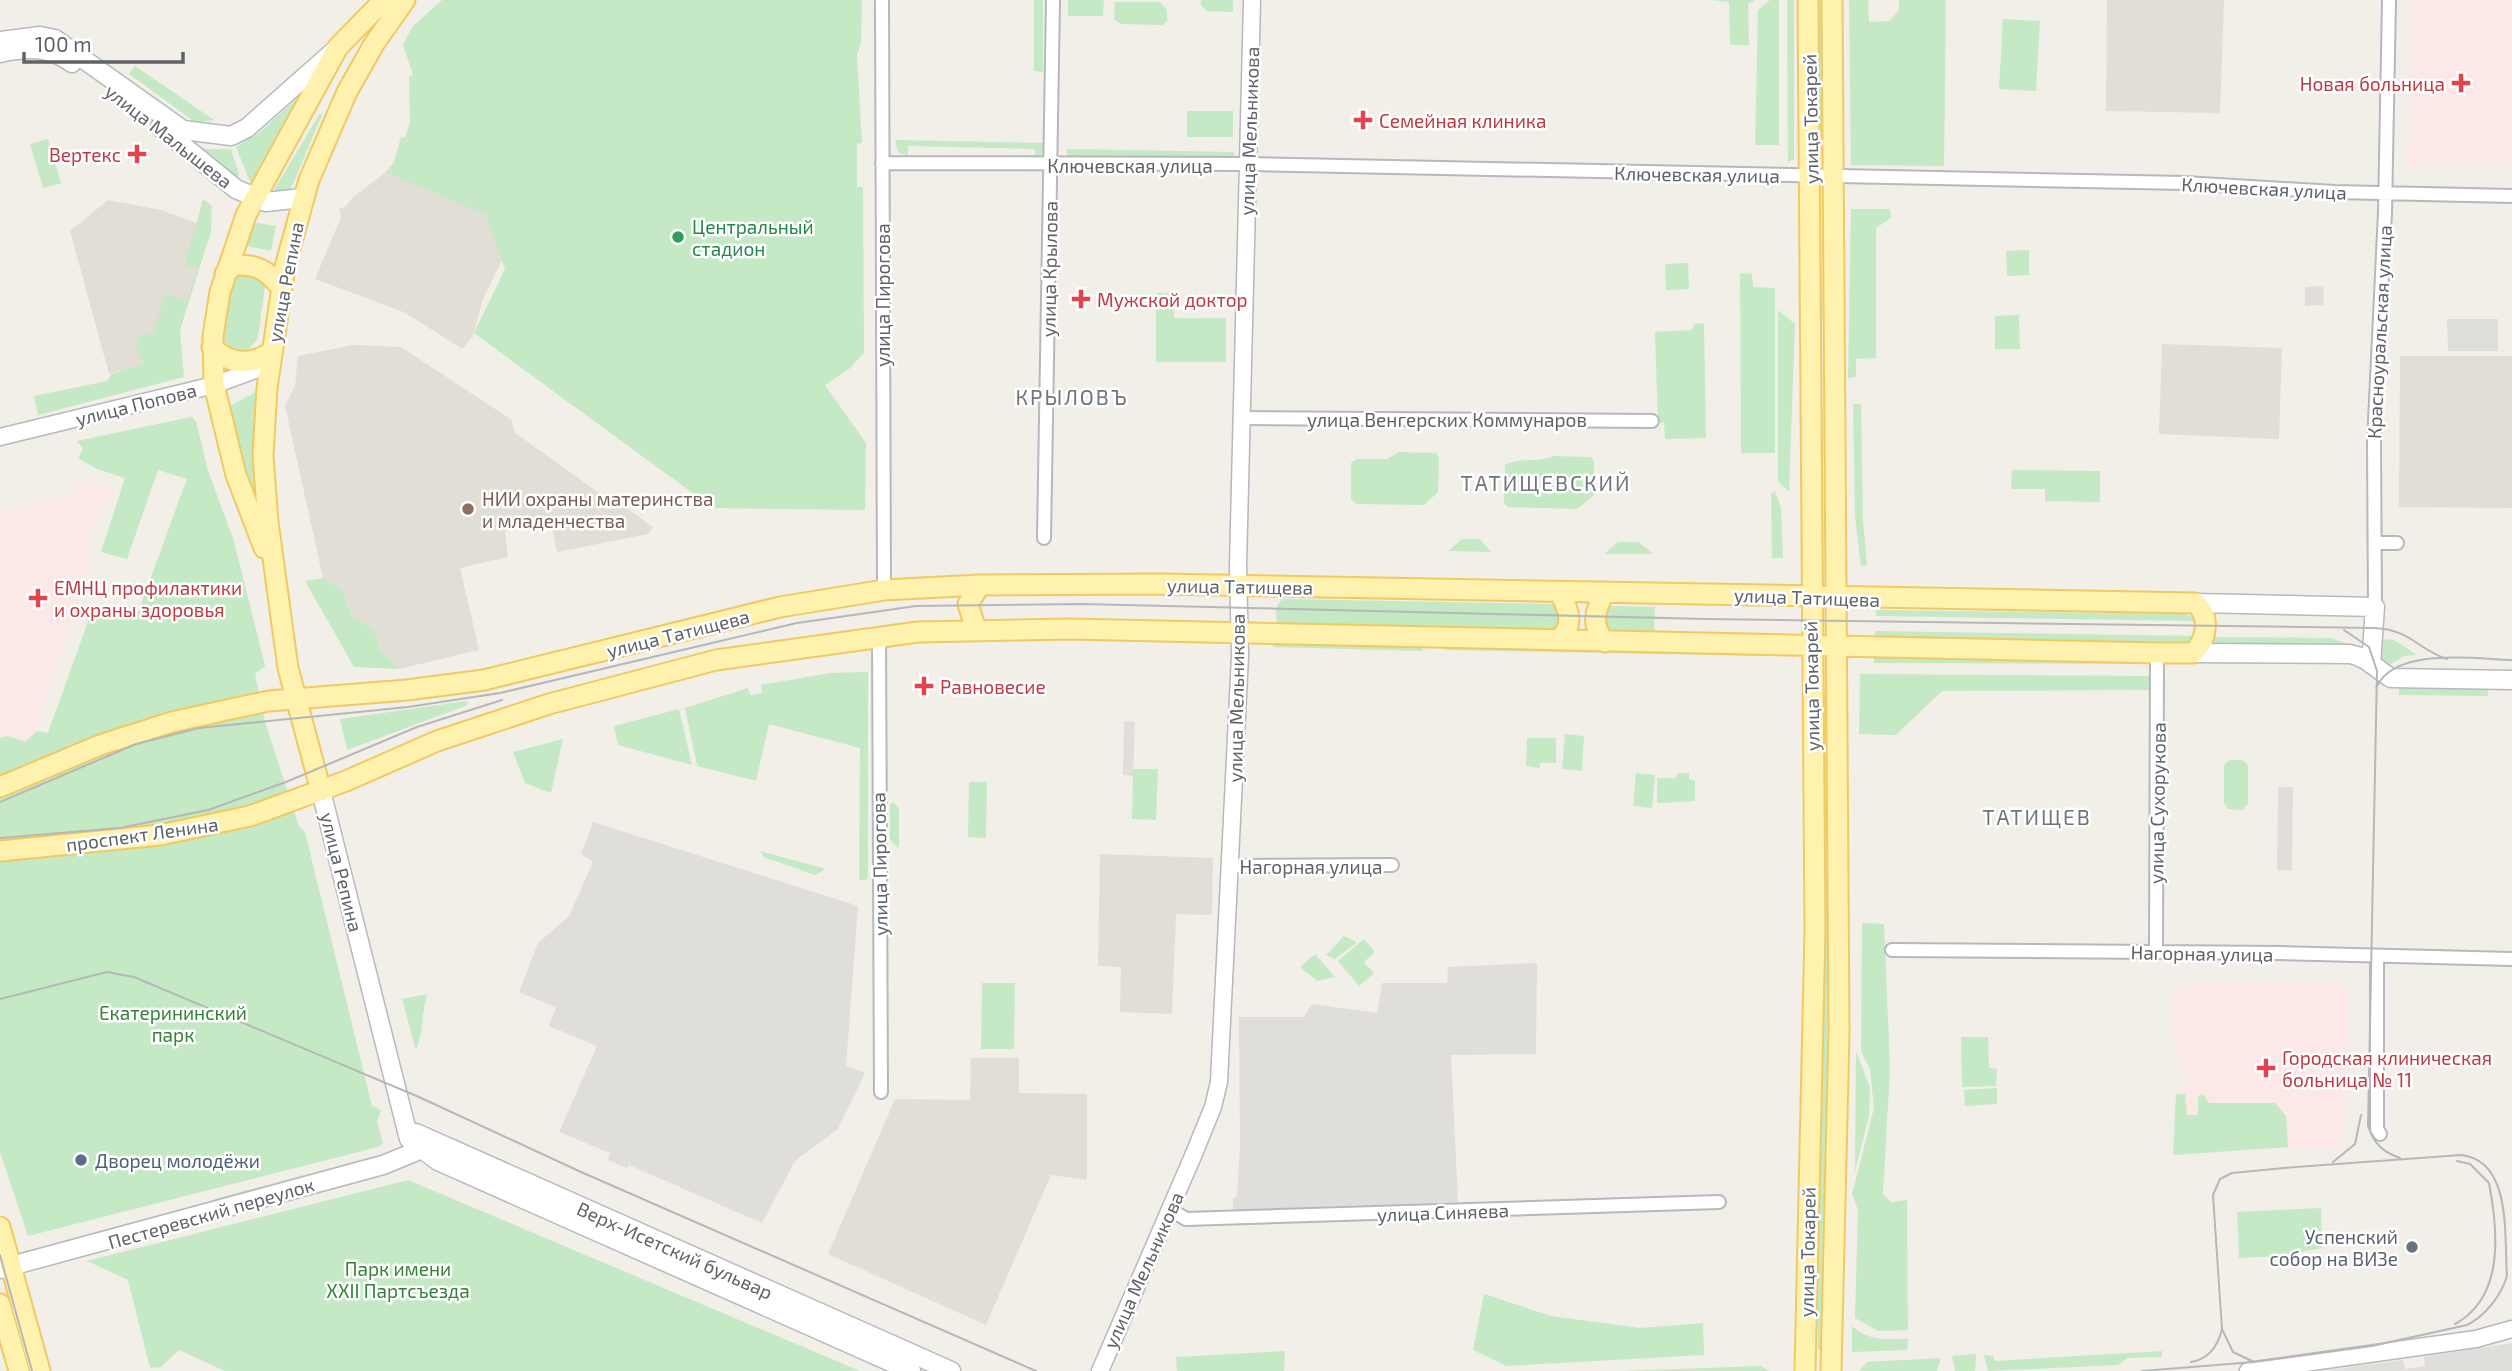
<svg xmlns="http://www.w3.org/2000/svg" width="2512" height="1371" font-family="'Exo 2',sans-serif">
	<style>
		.industrial { fill: #e0deda }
		.education { fill: #e1ded6 }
		.medical { fill: #fce8e6 }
		.green { fill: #c5e8c5 }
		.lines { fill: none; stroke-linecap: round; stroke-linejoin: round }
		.minor-casing { stroke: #b5b8bc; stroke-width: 16 }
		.tertiary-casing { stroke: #b5b8bc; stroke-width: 19 }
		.secondary-casing { stroke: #b6babf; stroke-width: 21 }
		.primary-casing { stroke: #f2c960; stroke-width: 23 }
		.minor { stroke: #fff; stroke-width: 12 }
		.tertiary { stroke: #fff; stroke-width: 16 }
		.secondary { stroke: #fff; stroke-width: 18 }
		.primary { stroke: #fff2af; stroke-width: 19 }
		.tram { stroke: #b6b7b8; stroke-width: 2 }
		.health-dot { fill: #e0444e; stroke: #fff; stroke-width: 2.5 }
		.leisure-dot { fill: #2e9e5b; stroke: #fff; stroke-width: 2.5 }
		.education-dot { fill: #8d6e63; stroke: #fff; stroke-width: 2.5 }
		.service-dot { fill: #5c6f8a; stroke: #fff; stroke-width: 2.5 }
		.worship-dot { fill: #6b7280; stroke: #fff; stroke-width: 2.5 }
		.labels { text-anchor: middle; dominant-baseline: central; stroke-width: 5; stroke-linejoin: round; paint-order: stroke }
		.health-label { font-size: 19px; fill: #be3a42; stroke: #fff; text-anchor: start }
		.street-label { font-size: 19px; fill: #5f6368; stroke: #fff }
		.leisure-label { font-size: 19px; fill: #27864d; stroke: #fff; text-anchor: start }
		.education-label { font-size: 19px; fill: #785e54; stroke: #fff; text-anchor: start }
		.park-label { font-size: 19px; fill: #348238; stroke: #fff }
		.service-label { font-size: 19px; fill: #4e5e75; stroke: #fff; text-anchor: start }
		.worship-label { font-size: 19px; fill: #5b616d; stroke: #fff; text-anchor: end }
		.neighbourhood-label { font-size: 21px; letter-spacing: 2px; fill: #70757a; stroke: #fff }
	</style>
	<rect width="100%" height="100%" fill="#f1efe8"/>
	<path class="industrial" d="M2323 286 2324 305 2305 306V287Z
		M2447 319H2498V351H2448Z
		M1124 721 1135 722 1133 776 1123 775Z
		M2278 787H2293L2292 871 2277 870Z
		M593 822 858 906 846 1066 865 1073 838 1129 795 1161 762 1223 629 1165 627 1168 608 1160 610 1153 559 1132 597 1046 549 1026 556 1007 519 992 538 943 569 916 593 862 581 854Z
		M1537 963 1536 1054 1451 1055 1458 1202 1233 1210V1199L1237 1196 1240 1148 1239 1017H1304L1312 1004 1377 1013 1382 983H1447L1448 967Z
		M2512 1343V1371H2321L2403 1360 2405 1369 2425 1366 2424 1357Z"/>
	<path class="education" d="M2107 0H2224L2220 113 2106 111Z
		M386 172 485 213 502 260 483 299 473 336 462 349 406 313 315 279 341 217 339 209 346 206 352 198Z
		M108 200 161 210 196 223 208 224 211 231 174 348 140 366 109 374 70 231Z
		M2162 344 2282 348 2279 439 2159 434Z
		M353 345 401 347 512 420 514 432 616 505 618 502 653 527 648 534 557 552 551 522 505 531 508 557 460 568 479 650 399 669 381 651 373 629 352 617 342 590 323 578 285 406 295 386 298 356Z
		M2400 356H2512V508L2399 507Z
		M1100 854 1213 858 1212 915 1176 914 1172 1014 1120 1012 1121 967 1098 966Z
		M971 1058H1019V1093L1087 1094V1180L1051 1175 986 1325 828 1254 895 1099 970 1100Z"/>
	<path class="medical" d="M2410 0H2512V166H2408Z
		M78 479 115 490 110 505 101 503 87 549 94 552 86 578 79 586 63 645 65 651 59 654 37 731 26 742 8 736 0 738V511L73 495Z
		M2347 983V1078L2343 1147 2338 1150 2329 1147H2288L2173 1155 2176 1094 2187 1081 2182 1057 2174 1047V988L2185 984Z"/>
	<path class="green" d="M442 0H862L861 43 857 54 862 143 857 144V187H863L864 353 849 369 825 385 866 443 865 510 713 508 474 333 505 269 485 214 386 172 394 162 401 137 405 138 410 122 409 76 413 75 403 45 413 26Z
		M1034 0H1043V72L1034 71Z
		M1068 0H1104L1103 16H1068Z
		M1201 0H1233V12L1207 11 1201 5Z
		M1711 0H1755L1748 4 1749 45H1730L1729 2Z
		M1770 0H1779V145H1755L1758 10Z
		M1787 0H1794V159L1788 162Z
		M1816 0H1822L1823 157H1818Z
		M1849 0H1868L1869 22 1889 21 1899 11V0H1946L1944 166 1851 165Z
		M1115 2H1160L1167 10V21L1162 25 1121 24 1114 19Z
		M2003 19 2040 21 2036 91 1999 89Z
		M135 66 214 120 195 122 129 74Z
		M306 90 308 91 251 184 236 147 259 133Z
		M1187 111H1233V137H1187Z
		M320 113 322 115 293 184 287 192 271 195Z
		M48 139 61 183 43 188 30 144Z
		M895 140 1044 143 1041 158 1035 159V149L908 146V156L898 152Z
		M200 149H231L239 174 237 178Z
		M1067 149 1234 152V160H1067Z
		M203 199 212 206 211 231 180 330 184 377 38 415 34 396 107 381 112 374 144 364 135 344 142 334 154 335 165 293 187 301 198 268 185 265Z
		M1851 209H1890L1891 218 1876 228V358L1856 359V377L1848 378Z
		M1816 219H1821L1823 564 1819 566Z
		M251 222 276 226 271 251 242 245Z
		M2029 250V275L2007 276 2006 251Z
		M1688 263 1689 289 1666 290 1665 264Z
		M1740 273 1752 274 1753 287 1775 288V453H1741Z
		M252 274 265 286 258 338 249 349 237 351 223 342C220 325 223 287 238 276Z
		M1156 293H1174V318H1226V362H1156Z
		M1778 310 1795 324 1789 492 1778 481Z
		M2019 315 2020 349H1995V316Z
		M1704 323 1706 438 1665 439 1664 423H1658L1655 332 1692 330 1694 324Z
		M259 390 254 442 256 503 239 459 228 407Z
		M1853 404H1861L1863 521 1867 565 1861 566 1855 517Z
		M191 417 196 421 208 471 234 541 265 666 255 674 265 722 299 826 305 832 372 1106 381 1110 377 1122 383 1143 378 1147 28 1236 0 1152V738L8 736 25 742 37 731 48 733 90 616 106 604 137 615 187 479 158 470 127 559 101 552 125 478 97 469 78 458 83 449 77 441Z
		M1399 452 1436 453 1439 458 1438 492 1424 505 1357 504 1351 499V463L1357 459H1387Z
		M1553 456 1591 457 1594 462V495L1577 509 1508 507 1504 503 1505 465C1520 456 1537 464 1553 456Z
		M2012 470 2100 471V502L2045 501V489H2011Z
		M1775 491 1781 508 1783 558H1772L1771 494Z
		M1462 539H1480L1491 552 1448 551Z
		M1618 542H1638L1654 554H1604Z
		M323 578 342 590 352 617 373 629 381 651 399 669 354 667 305 581Z
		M1282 599 1555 604 1565 612 1556 633 1277 625 1276 608Z
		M1610 606 1655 607 1654 635 1603 631 1605 608Z
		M1876 610 2186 614 2198 621 1876 616Z
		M1875 631 2197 636 2185 643 1876 638Z
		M2212 637 2331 638 2347 644 2213 643Z
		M2383 639 2394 640 2417 655 2404 656 2383 669 2380 656Z
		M1273 641 1419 647 1424 651 1273 647Z
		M1449 647 1765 652V656L1446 650Z
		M1874 656 2146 661 2147 664 1874 663Z
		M868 672V877L865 881 859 879 860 748 769 724 756 781 697 766 685 708 748 688 750 695 762 693 761 685 831 673Z
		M1860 674 2155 676V690L1942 691 1896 735 1859 734Z
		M2399 686 2488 687V696L2399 695Z
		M1826 694 1829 873 1824 1350H1818L1819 695Z
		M467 701 468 705 347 750 340 719Z
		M679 709 692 765 618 745 614 726Z
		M1565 734 1584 736 1582 771 1562 769Z
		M1527 738H1556V763H1540V768L1526 766Z
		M563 739 551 793 525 783 513 752Z
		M2229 760H2243L2248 765V804L2242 810 2228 809 2224 803V765Z
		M1133 769H1158L1156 820 1132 819Z
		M1636 773 1655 775 1652 808 1633 806Z
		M1677 773H1689V779L1695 781V801L1657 803V778H1676Z
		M969 782H987L986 838 968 837Z
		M893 802 899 808V849L890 840V805Z
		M760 851 826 869 815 875 764 857Z
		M1862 923 1884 924 1890 1068 1883 1194 1891 1202 1907 1200 1908 1330 1878 1331 1855 1318 1858 1210 1852 1194 1874 1108 1870 1069 1861 1051Z
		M1344 936 1357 942 1335 959 1326 955Z
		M1364 939 1375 952 1364 962 1374 973 1359 986 1338 961Z
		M1315 954 1335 977 1317 981 1300 967Z
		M982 983H1015L1014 1049H981Z
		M427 994C421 1014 424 1030 416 1050L402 999Z
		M1961 1037H1988L1989 1068 1997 1069 1996 1086 1962 1087Z
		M1856 1051 1870 1088 1869 1116 1855 1172Z
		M1997 1088V1104L1965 1106 1964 1090Z
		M2176 1094H2185L2187 1115H2198V1097L2203 1094 2209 1103H2275L2286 1116 2288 1147 2173 1155Z
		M375 1156 377 1162 216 1204 214 1199Z
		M408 1180 860 1371H225L179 1350 161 1367 150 1368 128 1280 87 1261Z
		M2321 1208 2322 1248 2278 1256 2239 1258 2237 1212Z
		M1484 1294 1551 1316 1640 1328 1703 1323 1704 1355 1507 1366 1473 1350Z
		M1852 1326C1870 1342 1886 1339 1908 1339L1907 1350 1852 1352Z
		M1285 1351 1284 1371H1177L1176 1357Z
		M2162 1351V1357L2128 1358 2118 1365 1988 1371 1984 1355 1993 1356 1995 1361Z
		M1976 1354 1975 1371H1955L1952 1356Z
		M1941 1358 1937 1371H1859L1867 1362Z
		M1761 1366 1769 1371H1621Z"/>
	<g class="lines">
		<g class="minor-casing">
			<path id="minor" d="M882 0 884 590
				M882 163 1248 164 2185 183 2335 192 2512 196
				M1241 418 1652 421
				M1044 538 1053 0
				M2375 543H2397
				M2375 607 2374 442 2385 212 2389 0
				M879 636 881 1092
				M1230 866 1392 865
				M1892 950 2280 953 2512 959
				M2156 952 2157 653
				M2377 957V1129L2380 1134
				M1169 1209 1186 1219 1719 1202"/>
		</g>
		<g class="tertiary-casing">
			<path id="tertiary" d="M0 437 214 385 269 365
				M1100 1371 1193 1156 1213 1107 1219 1082 1240 656 1238 566 1252 0
				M2248 1371 2476 1339 2512 1329"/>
		</g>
		<g class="secondary-casing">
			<path id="secondary" d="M0 41 40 36 55 39 183 130 231 136 247 128 334 51
				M0 53C27 47 49 46 72 63
				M160 127 236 189 266 202 302 198
				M2195 603 2375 607 2371 664
				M2193 653 2350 654C2367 657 2376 669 2391 678L2512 680
				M321 791 409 1139 438 1161 911 1371
				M416 1133 951 1371
				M0 1269 383 1165 427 1147"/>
		</g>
		<g class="primary-casing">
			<path id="primary" d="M225 274 234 265C256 264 268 270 281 288
				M212 347C230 365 250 366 271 352
				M264 548 236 475 214 385 213 336 220 292 246 215 338 47 384 0
				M976 630 968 604 980 585
				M1559 640C1575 625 1569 609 1559 592
				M1605 642C1590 625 1595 610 1605 592
				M0 787 100 745 172 722 231 709 269 701 407 690 484 680 780 607 884 590 980 585 1161 584 2195 603C2211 616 2207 640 2193 653H2157L1070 629 918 632 716 660 549 704 437 741 346 781 250 816 160 835 0 851
				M321 791 288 668 268 522 263 456 267 388 285 267 309 180 347 92 374 44 405 0
				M0 1227 40 1371
				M0 1304 19 1371
				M1805 1371 1815 930 1808 0
				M1831 1371 1839 1032 1832 0"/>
		</g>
		<use href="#minor" class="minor"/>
		<use href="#tertiary" class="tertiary"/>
		<use href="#secondary" class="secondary"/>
		<use href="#primary" class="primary"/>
		<path class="tram" d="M2344 630 2369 647 2377 671 2368 1126C2374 1144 2383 1152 2400 1158
			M2376 688C2394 646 2475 659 2512 660
			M0 802 136 744 199 728 408 707 500 693 797 623 916 606 1082 604 1706 619 2375 628C2411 630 2417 649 2447 659
			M0 838 120 828 208 810 286 782 417 727 502 700
			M0 999 107 972 134 977 419 1097 581 1172 1036 1371
			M2333 1162 2355 1144 2361 1115
			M0 1255 32 1371
			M2455 1324C2505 1297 2498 1230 2489 1183L2470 1164 2457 1161
			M2191 1362C2209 1359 2218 1346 2222 1329
			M2142 1371 2254 1362 2372 1346 2467 1325C2485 1316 2501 1296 2507 1276 2504 1235 2512 1160 2461 1155L2284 1168 2232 1173 2220 1179 2213 1195 2222 1329 2233 1352 2254 1362"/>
	</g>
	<g class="health-dot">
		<path d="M2457.5 72.5h7v7h7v7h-7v7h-7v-7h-7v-7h7z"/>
		<path d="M1359.5 109.5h7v7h7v7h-7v7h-7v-7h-7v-7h7z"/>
		<path d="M133.5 143.5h7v7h7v7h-7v7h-7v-7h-7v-7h7z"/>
		<path d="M1077.5 288.5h7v7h7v7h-7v7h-7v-7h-7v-7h7z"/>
		<path d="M34.5 587.5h7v7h7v7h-7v7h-7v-7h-7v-7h7z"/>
		<path d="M920.5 675.5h7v7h7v7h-7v7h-7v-7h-7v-7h7z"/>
		<path d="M2262.5 1057.5h7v7h7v7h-7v7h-7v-7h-7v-7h7z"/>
	</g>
	<circle class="leisure-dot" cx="678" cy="237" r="7"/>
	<circle class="education-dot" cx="468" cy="509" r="7"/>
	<circle class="service-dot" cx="81" cy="1160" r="7"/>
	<circle class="worship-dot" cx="2412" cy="1247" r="7"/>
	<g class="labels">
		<g class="health-label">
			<text x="2445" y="83" text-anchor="end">Новая больница</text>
			<text x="1379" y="120">Семейная клиника</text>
			<text x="121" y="154" text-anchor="end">Вертекс</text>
			<text x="1097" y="299">Мужской доктор</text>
			<text x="54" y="587">ЕМНЦ профилактики<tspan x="54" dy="22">и охраны здоровья</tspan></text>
			<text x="940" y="686">Равновесие</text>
			<text x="2282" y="1057">Городская клиническая<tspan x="2282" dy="22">больница № 11</tspan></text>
		</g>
		<g class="street-label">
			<text transform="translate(1810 119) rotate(-91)">улица Токарей</text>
			<text transform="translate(1249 131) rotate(-88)">улица Мельникова</text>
			<text transform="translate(169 136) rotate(38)">улица Малышева</text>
			<text x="1130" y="165">Ключевская улица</text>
			<text transform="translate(1697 174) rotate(1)">Ключевская улица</text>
			<text transform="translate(2264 188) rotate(3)">Ключевская улица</text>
			<text transform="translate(1049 269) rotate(-89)">улица Крылова</text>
			<text transform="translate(285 282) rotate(-79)">улица Репина</text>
			<text transform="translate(882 295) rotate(-90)">улица Пирогова</text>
			<text transform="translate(2379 332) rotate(-87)">Красноуральская улица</text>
			<text transform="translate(136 404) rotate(-14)">улица Попова</text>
			<text x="1447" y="419">улица Венгерских Коммунаров</text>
			<text transform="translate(1240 586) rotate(1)">улица Татищева</text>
			<text transform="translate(1807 597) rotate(2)">улица Татищева</text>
			<text transform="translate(678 633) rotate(-14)">улица Татищева</text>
			<text transform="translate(1811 686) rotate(-91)">улица Токарей</text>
			<text transform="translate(1236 698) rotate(-89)">улица Мельникова</text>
			<text transform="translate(2157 803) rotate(-89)">улица Сухорукова</text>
			<text transform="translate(142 834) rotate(-8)">проспект Ленина</text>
			<text transform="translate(879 864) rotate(-91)">улица Пирогова</text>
			<text x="1311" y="866">Нагорная улица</text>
			<text transform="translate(342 872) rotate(76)">улица Репина</text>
			<text transform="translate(2202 953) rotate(1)">Нагорная улица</text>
			<text transform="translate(1443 1212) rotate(-2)">улица Синяева</text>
			<text transform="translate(211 1213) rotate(-16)">Пестеревский переулок</text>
			<text transform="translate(675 1250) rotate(24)">Верх-Исетский бульвар</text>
			<text transform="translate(1807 1252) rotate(-89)">улица Токарей</text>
			<text transform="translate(1143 1270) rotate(-66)">улица Мельникова</text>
		</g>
		<g class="leisure-label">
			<text x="692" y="226">Центральный<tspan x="692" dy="22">стадион</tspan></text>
		</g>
		<g class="education-label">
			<text x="482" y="498">НИИ охраны материнства<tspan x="482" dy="22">и младенчества</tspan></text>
		</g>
		<g class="park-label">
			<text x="173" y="1012">Екатерининский<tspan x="173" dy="22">парк</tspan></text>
			<text x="398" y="1268">Парк имени<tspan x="398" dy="22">XXII Партсъезда</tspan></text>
		</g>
		<g class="service-label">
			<text x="95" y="1160">Дворец молодёжи</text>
		</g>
		<g class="worship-label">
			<text x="2398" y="1236">Успенский<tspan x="2398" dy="22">собор на ВИЗе</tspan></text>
		</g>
		<g class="neighbourhood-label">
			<text x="1072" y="396">КРЫЛОВЪ</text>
			<text x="1546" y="482">ТАТИЩЕВСКИЙ</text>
			<text x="2037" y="816">ТАТИЩЕВ</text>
		</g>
	</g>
	<path d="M24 52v10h159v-10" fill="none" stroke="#5f6368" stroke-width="3.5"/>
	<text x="35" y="52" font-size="21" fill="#5f6368" stroke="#ffffff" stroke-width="5" paint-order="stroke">100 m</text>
</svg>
